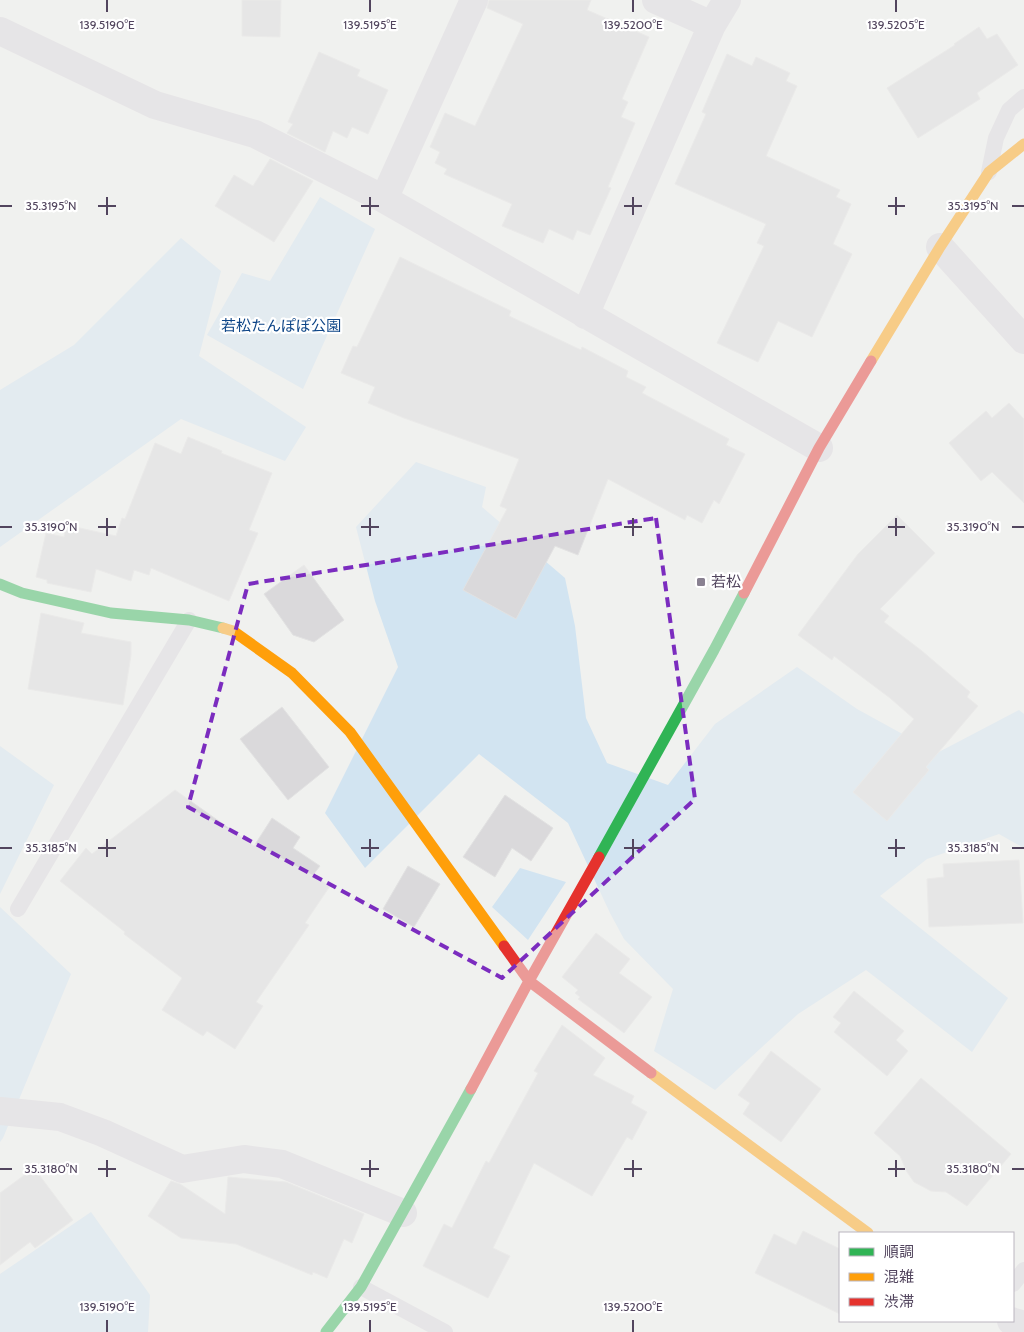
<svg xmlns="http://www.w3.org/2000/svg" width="1024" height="1332" font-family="Cabin,'Noto Sans JP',sans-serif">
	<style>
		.green { fill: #d2e4f1 }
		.building { fill: #dad9db; stroke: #e2e2e2 }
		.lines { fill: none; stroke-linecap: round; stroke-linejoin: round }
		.lane { stroke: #dad7dd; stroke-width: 16 }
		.street { stroke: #dad7dd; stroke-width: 28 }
		.fast { stroke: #30b455; stroke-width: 11 }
		.slow { stroke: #ff9f0a; stroke-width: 11 }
		.jam { stroke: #e5322d; stroke-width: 11 }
		.marked { fill: none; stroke: #7b2cbf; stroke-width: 4; stroke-dasharray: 10 6; stroke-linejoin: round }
		.ticks { fill: none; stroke: #52455e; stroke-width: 2 }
		.poi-dot { fill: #898191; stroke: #fff; stroke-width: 2 }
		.labels { text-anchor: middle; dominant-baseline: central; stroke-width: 4.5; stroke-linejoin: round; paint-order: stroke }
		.park-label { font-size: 15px; fill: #0e4587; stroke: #fff }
		.poi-label { font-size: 15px; fill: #52455e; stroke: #fff; text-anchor: start }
		.ticks-label { font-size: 12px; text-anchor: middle; fill: #52455e; stroke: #fff; stroke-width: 4.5; stroke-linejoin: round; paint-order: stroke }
	</style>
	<rect width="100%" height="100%" fill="#f0f1ef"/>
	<path class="green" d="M320 197 375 229 303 389 207 335 242 273 270 281Z
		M181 238 221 271 199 356 306 427 285 461 181 419 0 547V390L74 345Z
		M416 462 486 487 482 507 565 578 575 626 586 718 607 763 668 785 715 724 797 667 857 709 937 753 1019 710 1024 714V848L999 834 927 859 880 896 1008 998 972 1052 866 970 798 1014 715 1090 654 1051 673 989 624 939 610 913 568 823 479 754 365 868 325 813 398 667 375 601 356 527Z
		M0 746 54 785 0 894Z
		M520 868 566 882 528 940 492 907Z
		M0 907 71 974 3 1138 0 1142Z
		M91 1212 150 1295 148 1332H0V1274Z"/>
	<path class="building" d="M242 0H281L280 37 242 36Z
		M489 0H591L587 10 649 37 622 99 628 102 621 117 635 123 608 187 611 188 590 235 577 230 573 240 549 229 543 243 502 226 512 204 444 174 447 169 435 163 440 152 430 147 445 113 475 126 523 24 487 8Z
		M979 27 987 39 997 34 1018 65 977 93 980 99 918 138 887 88 955 45 954 44Z
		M319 52 360 70 357 76 388 90 368 134 352 127 347 138 333 131 325 152 287 133 293 124 288 122Z
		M727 54 752 66 756 57 790 73 786 81 797 86 766 156 840 190 836 197 851 204 833 244 852 254 812 337 778 321 758 362 717 343 764 246 757 243 766 224 675 184 706 114 702 112Z
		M270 159 313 181 274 242 215 206 234 175 253 186Z
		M400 257 511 311 509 316 581 350 582 347 628 371 626 377 646 387 642 393 729 439 726 445 745 454 719 504 714 500 702 523 687 515 685 520 608 479 578 555 555 546 516 619 463 590 507 509 500 506 519 459 404 418 368 403 375 387 341 373 353 346 357 347Z
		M1009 403 1024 419V503L992 472 981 481 949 443 986 411 992 418Z
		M188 437 222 451 221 453 272 473 249 530 258 533 229 601 151 568 149 575 134 570 131 581 96 569 91 592 47 583V580L36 577 46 533 64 537 66 525 116 536 122 518 125 519 155 443 181 454Z
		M897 515 935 553 880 609 889 616 884 622 922 651 970 692 967 697 978 706 926 767 929 770 887 821 853 792 914 719 890 698 834 656 832 660 798 635 858 554Z
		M304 565 344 620 314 642 293 635 264 594Z
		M41 613 84 623 81 633 131 642V655L123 705 28 689Z
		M282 707 329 767 288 800 240 739Z
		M175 790 254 846 272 818 300 837 293 848 320 866 313 875 330 886 305 923 309 925 256 1002 263 1006 235 1049 207 1031 203 1036 162 1010 182 978 124 934 125 932 60 881 86 848 92 854Z
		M505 795 553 828 531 861 512 848 495 877 463 857Z
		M1019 860 1023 923 929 927 927 879 944 877 943 864Z
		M408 866 440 884 414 927 383 909Z
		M596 933 630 959 619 973 652 997 624 1033 578 999 580 997 575 993 578 990 562 977Z
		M854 991 904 1031 896 1040 908 1051 887 1076 834 1032 841 1023 833 1017Z
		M562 1025 605 1058 593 1075 634 1096 631 1103 647 1112 632 1140 627 1137 592 1196 534 1163 493 1248 510 1256 488 1298 423 1266 444 1224 452 1228 486 1161 489 1163 538 1073 534 1071Z
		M771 1051 821 1089 781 1142 743 1114 750 1103 738 1095Z
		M921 1078 1011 1154 967 1206 946 1192 931 1191 914 1182 907 1172 900 1156 874 1133Z
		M34 1168 73 1220 35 1248 30 1242 0 1265V1193Z
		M228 1177 286 1182 364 1214 352 1243 344 1239 327 1278 313 1272 312 1275 236 1244 181 1238 148 1216 171 1181 180 1184 225 1214Z
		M803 1231 840 1249V1314L755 1273 774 1234 796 1245Z"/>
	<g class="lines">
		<path class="lane" d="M989 172 996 138 1009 110 1024 97
			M18 909 189 620
			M1013 1284 1024 1270
			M361 1287 445 1332"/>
		<path class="street" d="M474 0 384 199 819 448
			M712 25 727 0
			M0 31 155 105 255 134 384 199
			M940 247 1024 340
			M585 315 712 25 656 0
			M0 1111 60 1117 103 1133 182 1169 244 1159 282 1164 403 1213
			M1011 1321 1024 1325"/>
		<path class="fast" d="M0 584 22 593 111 613 189 620 223 628
			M599 857 714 650 744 593
			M326 1332 361 1287 471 1089"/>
		<path class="slow" d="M871 361 940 247 989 172 1024 144
			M223 628 233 631 292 673 350 732 504 946
			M651 1073 868 1233"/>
		<path class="jam" d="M744 593 819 448 871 361
			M504 946 529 981 651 1073
			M471 1089 529 981 599 857"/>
	</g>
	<path d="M0 0H1024V1332H0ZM656 518 695 799 502 978 188 807 248 584Z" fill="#f0f1ef" fill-opacity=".55" fill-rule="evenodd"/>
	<path class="marked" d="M656 518 695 799 502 978 188 807 248 584Z"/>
	<path class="ticks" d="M107 0V12M370 0V12M633 0V12M896 0V12M107 197V215M370 197V215M633 197V215M896 197V215M0 206H12M98 206H116M361 206H379M624 206H642M888 206H905M1012 206H1024M107 518V536M370 518V536M633 518V536M896 518V536M0 527H12M98 527H116M361 527H379M624 527H642M888 527H905M1012 527H1024M107 839V857M370 839V857M633 839V857M896 839V857M0 848H12M98 848H116M361 848H379M624 848H642M888 848H905M1012 848H1024M107 1160V1177M370 1160V1177M633 1160V1177M896 1160V1177M0 1169H12M98 1169H116M361 1169H379M624 1169H642M888 1169H905M1012 1169H1024M107 1320V1332M370 1320V1332M633 1320V1332"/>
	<rect class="poi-dot" x="696" y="577" width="10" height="10" rx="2.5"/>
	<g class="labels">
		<g class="park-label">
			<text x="281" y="326">若松たんぽぽ公園</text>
		</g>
		<g class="poi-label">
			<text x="711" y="582">若松</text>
		</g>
	</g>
	<g class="ticks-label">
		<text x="107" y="29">139.5190°E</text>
		<text x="370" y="29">139.5195°E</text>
		<text x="633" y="29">139.5200°E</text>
		<text x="896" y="29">139.5205°E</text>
		<text x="51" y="210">35.3195°N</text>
		<text x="973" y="210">35.3195°N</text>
		<text x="51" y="531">35.3190°N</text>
		<text x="973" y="531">35.3190°N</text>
		<text x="51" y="852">35.3185°N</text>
		<text x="973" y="852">35.3185°N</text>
		<text x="51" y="1173">35.3180°N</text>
		<text x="973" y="1173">35.3180°N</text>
		<text x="107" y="1311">139.5190°E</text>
		<text x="370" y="1311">139.5195°E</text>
		<text x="633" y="1311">139.5200°E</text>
	</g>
	<rect x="839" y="1232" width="175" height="90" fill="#ffffff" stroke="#bab5bf"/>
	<rect x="849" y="1248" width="25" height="8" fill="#30b455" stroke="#bab5bf"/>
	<text x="884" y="1257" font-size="15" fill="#52455e">順調</text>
	<rect x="849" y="1273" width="25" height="8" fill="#ff9f0a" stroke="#bab5bf"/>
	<text x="884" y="1282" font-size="15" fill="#52455e">混雑</text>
	<rect x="849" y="1298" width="25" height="8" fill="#e5322d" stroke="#bab5bf"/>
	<text x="884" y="1307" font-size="15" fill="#52455e">渋滞</text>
</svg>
